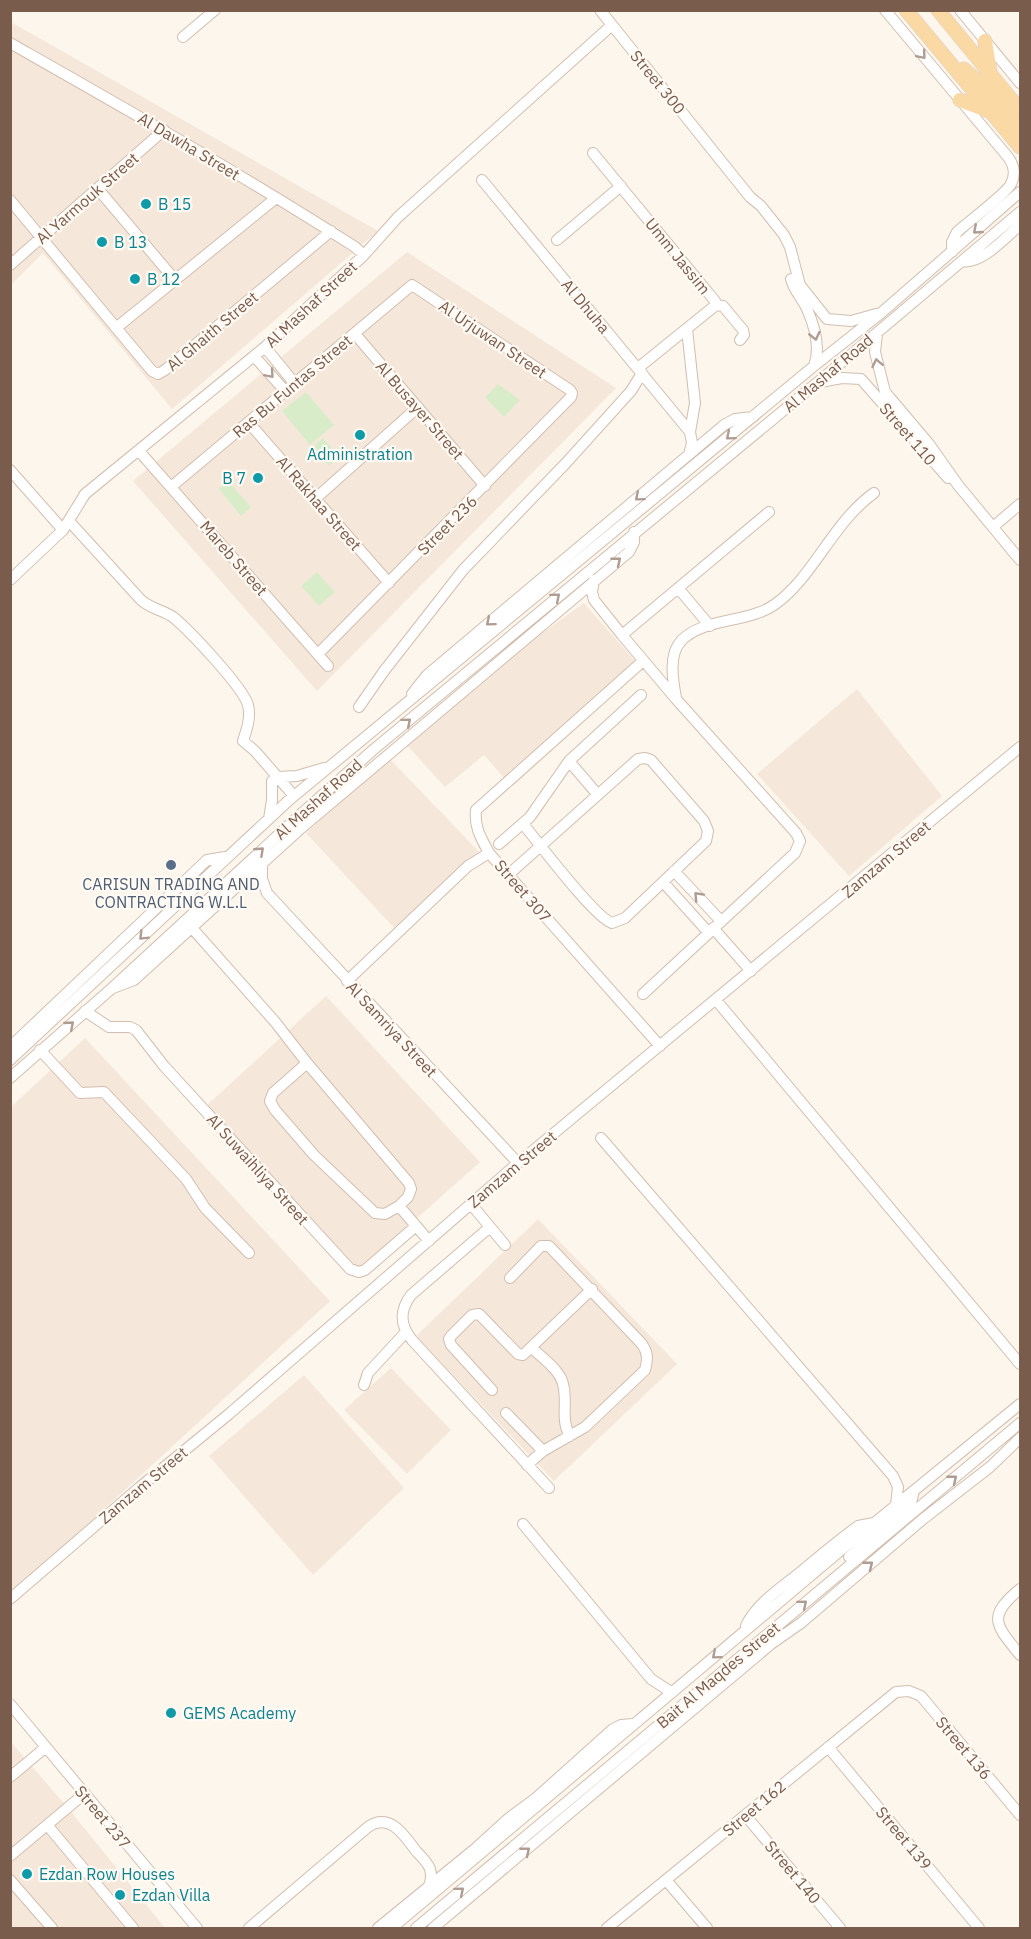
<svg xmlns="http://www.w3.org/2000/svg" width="1031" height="1939" font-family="'IBM Plex Sans',sans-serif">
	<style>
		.residential { fill: #f5e8da }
		.green { fill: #d8ecc9 }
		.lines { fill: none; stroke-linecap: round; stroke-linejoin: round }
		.minor-casing { stroke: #d1beb0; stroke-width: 12 }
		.major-casing { stroke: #dad1cd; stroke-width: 15 }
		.minor { stroke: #fff; stroke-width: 10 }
		.major { stroke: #fbd9a5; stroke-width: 14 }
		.oneway { stroke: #af9d94 }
		.culture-dot { fill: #0f9aa8; stroke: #fffaf3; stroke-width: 2 }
		.service-dot { fill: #5c6f8a; stroke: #fffaf3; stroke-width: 2 }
		.labels { text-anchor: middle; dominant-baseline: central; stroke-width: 4.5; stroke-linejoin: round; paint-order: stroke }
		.street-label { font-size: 16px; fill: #7a5c4d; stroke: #fffaf3 }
		.culture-label { font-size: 16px; fill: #0d838f; stroke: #fffaf3; text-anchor: start }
		.service-label { font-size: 16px; fill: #4e5e75; stroke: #fffaf3 }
	</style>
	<rect width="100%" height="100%" fill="#fdf6ec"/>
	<path class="residential" d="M11 22 378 231 172 409 43 253 11 285Z
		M407 252 616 388 317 691 133 481Z
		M584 603 642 669 512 787 484 755 445 787 404 742 499 664Z
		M857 689 942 796 849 876 757 774Z
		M389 758 482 855 397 931 306 833Z
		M326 996 480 1162 359 1270 206 1106Z
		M85 1038 330 1301 11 1595V1107Z
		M538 1219 677 1364 554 1481 416 1336Z
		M391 1368 451 1430 407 1474 344 1410Z
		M304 1375 404 1488 313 1575 209 1456Z
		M10 1741 68 1808 165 1928H11Z"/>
	<path class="green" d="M498 384 520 400 504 417 485 397Z
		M306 392 334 425 310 445 282 411Z
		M323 438 339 457 329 466 313 446Z
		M228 481 251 507 241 516 219 489Z
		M317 572 335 592 319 606 301 586Z"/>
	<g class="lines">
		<g class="minor-casing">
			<path id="minor" d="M600 10 750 197 761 206 784 235 790 247 800 285 827 319 851 321 876 314
				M885 10 1008 157C1014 165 1016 174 1011 184 1006 194 968 222 957 232L952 242V252
				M960 10 1020 83
				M183 37 215 10
				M10 43C126 109 243 175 355 247L364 255
				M593 153 715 301 716 305
				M482 180 690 432 692 443 689 454
				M98 189 175 280
				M10 200 152 371 158 374 165 370 331 231
				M557 240 621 186
				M962 261C981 265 1006 237 1020 225
				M10 265 164 130
				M791 279C794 291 802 298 807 309 815 327 821 347 814 366
				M716 305 723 306 743 330 744 335 740 340
				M116 328 276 198
				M687 329 695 403 690 432
				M877 333 875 352 885 392 929 444 958 485 1020 560
				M355 334 485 486
				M265 347 295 384
				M254 356 286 392
				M638 368 716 305
				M820 382 842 378 861 379 948 478
				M249 423 389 583
				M139 451 328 666
				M10 470 63 530
				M171 487 412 285 570 390 572 393 571 397 318 654
				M315 499 418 407
				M69 521 141 600C151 609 163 610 173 617 189 630 243 687 248 705 251 717 247 729 243 741
				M993 527 1020 504
				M10 580 63 530 85 494 265 347 364 255 398 217 612 25
				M594 580 592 592 594 600 622 635 676 699 796 833 800 841 795 853 643 994
				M678 588 710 626
				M622 635 769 512
				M412 694 427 675 724 425 735 419 753 417
				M676 698C673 681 668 655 681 641 702 618 748 623 774 605 814 577 832 523 874 493
				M359 707 384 671 463 570 566 463 631 391 642 373
				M243 741 255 751 294 796
				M569 761 598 795
				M277 777 297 776 324 768
				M269 819 272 800V781
				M499 844 530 817 569 761 641 695
				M489 853C481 838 474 827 476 810L643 661
				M262 864V879L267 893 518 1163
				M674 871 721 921
				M508 875 638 759 645 758 651 760 704 821 708 831 706 841 625 918 612 923C594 917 539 843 523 824
				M663 882 708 932
				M192 928 276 1023 307 1063 273 1093 270 1101 275 1110 314 1155 375 1213 385 1214 399 1206 429 1241
				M713 928 751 971
				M347 981 468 866 489 853 660 1046
				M113 988 134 980 299 830 629 552 634 542V532
				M716 1000 1020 1364
				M85 1011 109 1027H130L136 1030 164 1066 350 1269 359 1272 365 1270 416 1226
				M10 1047 207 860 225 857
				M40 1050 80 1093 104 1092 186 1179 205 1208 249 1253
				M10 1060 288 801 814 366 881 313 1020 192
				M307 1063 409 1183 411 1189 408 1197 399 1206
				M10 1078 111 989 300 815 373 750 853 353 1020 212
				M601 1138 893 1476 898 1487 896 1505
				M471 1204 505 1245
				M490 1227 411 1295C399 1311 400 1325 412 1340L549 1488
				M510 1278 541 1246H549L642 1344C648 1353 648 1359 645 1370L585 1427 543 1451 527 1465
				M532 1348C542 1358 560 1370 563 1384 568 1402 560 1420 570 1436
				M364 1385 368 1373 406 1332
				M492 1390 451 1345 449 1339 451 1336 472 1315 479 1314 518 1354 523 1355 592 1289
				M506 1413 543 1451
				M523 1524 651 1679 671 1692
				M849 1557 911 1503 914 1491
				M1020 1589C986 1617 996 1625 1020 1655
				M10 1599 140 1487 229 1414 518 1163 1020 747
				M746 1626C755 1604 785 1585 803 1570 821 1555 839 1540 858 1526L874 1523
				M10 1704 197 1928
				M828 1747 979 1928
				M10 1777 46 1747
				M745 1815 840 1928
				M48 1826 133 1928
				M10 1856 84 1794
				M10 1880 52 1928
				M666 1880 707 1928
				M249 1928 368 1827C390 1812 404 1835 416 1851 421 1856 428 1863 430 1869 432 1876 431 1882 428 1888
				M378 1928 476 1848 509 1818 536 1798 613 1729 621 1725 633 1724
				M392 1928 840 1551 1020 1404
				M416 1928 1020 1423
				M433 1928 771 1644 801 1623 923 1519 990 1467 1020 1438
				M607 1928 896 1692 909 1691 921 1696 1020 1815"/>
		</g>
		<g class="major-casing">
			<path id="major" d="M906 10 1020 147
				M938 10 1020 110
				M985 41 990 72
				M964 69 982 85 1020 130
				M960 100 989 111"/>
		</g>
		<use href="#minor" class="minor"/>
		<use href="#major" class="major"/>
	</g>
	<defs><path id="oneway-chevron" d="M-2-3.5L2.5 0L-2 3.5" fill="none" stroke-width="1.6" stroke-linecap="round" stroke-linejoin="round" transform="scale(1.5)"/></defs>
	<g class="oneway">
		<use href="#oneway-chevron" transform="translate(922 55) rotate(50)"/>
		<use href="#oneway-chevron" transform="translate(977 230) rotate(139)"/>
		<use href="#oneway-chevron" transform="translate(815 336) rotate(77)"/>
		<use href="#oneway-chevron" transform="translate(877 363) rotate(-102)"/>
		<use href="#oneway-chevron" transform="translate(270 374) rotate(49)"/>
		<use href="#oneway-chevron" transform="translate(730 436) rotate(140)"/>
		<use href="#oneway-chevron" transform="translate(639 497) rotate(140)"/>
		<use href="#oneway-chevron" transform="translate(617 561) rotate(-39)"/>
		<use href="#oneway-chevron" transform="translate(556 597) rotate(-40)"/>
		<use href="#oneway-chevron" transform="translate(490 622) rotate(140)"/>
		<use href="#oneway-chevron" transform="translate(407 722) rotate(-40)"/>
		<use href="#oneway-chevron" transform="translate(260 851) rotate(-43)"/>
		<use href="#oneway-chevron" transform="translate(698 896) rotate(-133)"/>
		<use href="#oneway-chevron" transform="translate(143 936) rotate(135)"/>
		<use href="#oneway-chevron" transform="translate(70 1025) rotate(-41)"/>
		<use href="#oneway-chevron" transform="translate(953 1479) rotate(-39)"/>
		<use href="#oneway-chevron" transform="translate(869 1565) rotate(-39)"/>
		<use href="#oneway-chevron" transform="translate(803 1604) rotate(-40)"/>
		<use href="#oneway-chevron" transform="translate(716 1655) rotate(140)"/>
		<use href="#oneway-chevron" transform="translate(526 1851) rotate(-39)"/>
		<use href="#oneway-chevron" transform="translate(460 1891) rotate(-40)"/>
	</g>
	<g class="culture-dot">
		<circle cx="146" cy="204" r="6"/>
		<circle cx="102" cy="242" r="6"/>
		<circle cx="135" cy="279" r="6"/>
		<circle cx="360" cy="435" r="6"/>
		<circle cx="258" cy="478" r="6"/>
		<circle cx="171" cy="1713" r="6"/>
		<circle cx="27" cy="1874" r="6"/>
		<circle cx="120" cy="1895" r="6"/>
	</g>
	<circle class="service-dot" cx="171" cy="865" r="6"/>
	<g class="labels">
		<g class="street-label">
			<text transform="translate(658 82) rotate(51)">Street 300</text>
			<text transform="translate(189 146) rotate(31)">Al Dawha Street</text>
			<text transform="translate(87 198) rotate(-41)">Al Yarmouk Street</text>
			<text transform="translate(678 256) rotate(51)">Umm Jassim</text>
			<text transform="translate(311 304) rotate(-43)">Al Mashaf Street</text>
			<text transform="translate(586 306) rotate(50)">Al Dhuha</text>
			<text transform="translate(212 331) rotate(-40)">Al Ghaith Street</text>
			<text transform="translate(493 339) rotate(34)">Al Urjuwan Street</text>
			<text transform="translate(828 373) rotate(-40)">Al Mashaf Road</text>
			<text transform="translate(292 386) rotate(-40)">Ras Bu Funtas Street</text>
			<text transform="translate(420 410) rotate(49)">Al Busayer Street</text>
			<text transform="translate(908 434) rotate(49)">Street 110</text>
			<text transform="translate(319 503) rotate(49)">Al Rakhaa Street</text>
			<text transform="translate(447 525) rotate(-45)">Street 236</text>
			<text transform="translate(234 558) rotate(49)">Mareb Street</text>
			<text transform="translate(318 799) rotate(-42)">Al Mashaf Road</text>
			<text transform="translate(886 859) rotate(-40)">Zamzam Street</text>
			<text transform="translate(523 891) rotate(49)">Street 307</text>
			<text transform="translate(392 1029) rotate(47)">Al Samriya Street</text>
			<text transform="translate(258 1169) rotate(48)">Al Suwaihliya Street</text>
			<text transform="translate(512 1169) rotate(-40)">Zamzam Street</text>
			<text transform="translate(143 1485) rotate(-40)">Zamzam Street</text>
			<text transform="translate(718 1675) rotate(-40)">Bait Al Maqdes Street</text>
			<text transform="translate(964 1748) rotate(50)">Street 136</text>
			<text transform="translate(754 1808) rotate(-40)">Street 162</text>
			<text transform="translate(103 1817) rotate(50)">Street 237</text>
			<text transform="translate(904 1838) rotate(50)">Street 139</text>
			<text transform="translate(793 1872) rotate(50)">Street 140</text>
		</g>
		<g class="culture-label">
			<text x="158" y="204">B 15</text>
			<text x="114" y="242">B 13</text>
			<text x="147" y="279">B 12</text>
			<text x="360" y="454" text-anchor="middle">Administration</text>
			<text x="246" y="478" text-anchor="end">B 7</text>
			<text x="183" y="1713">GEMS Academy</text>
			<text x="39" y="1874">Ezdan Row Houses</text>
			<text x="132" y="1895">Ezdan Villa</text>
		</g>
		<g class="service-label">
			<text x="171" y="884">CARISUN TRADING AND<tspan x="171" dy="18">CONTRACTING W.L.L</tspan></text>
		</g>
	</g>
	<rect width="1031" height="1939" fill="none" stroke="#7a5c4d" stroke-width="24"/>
</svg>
